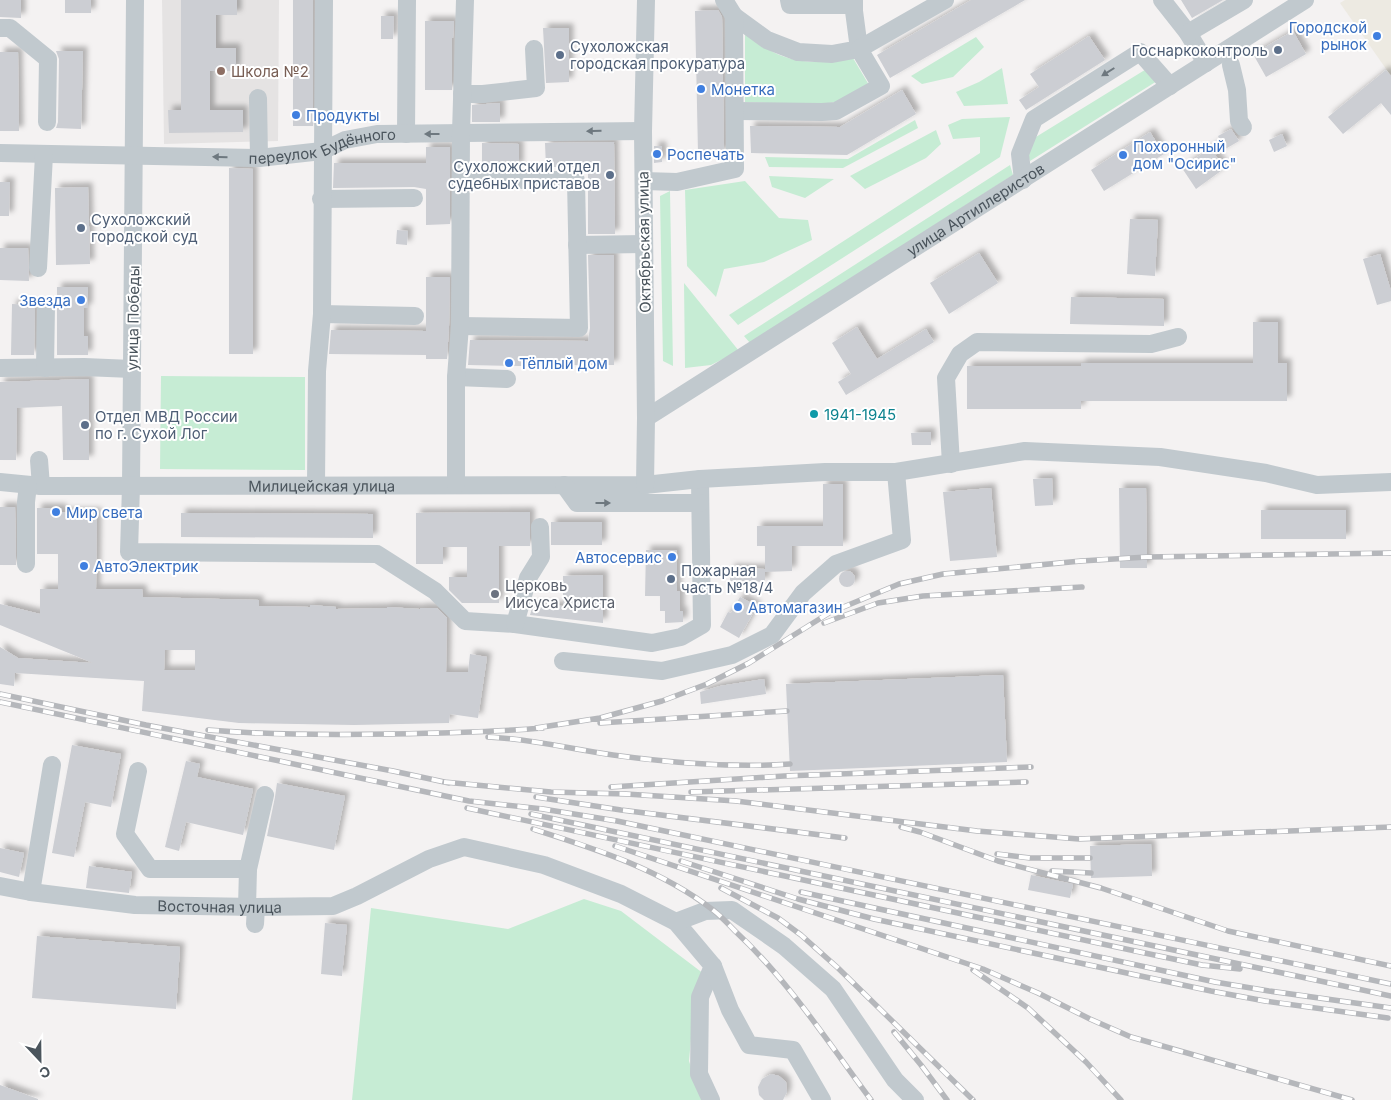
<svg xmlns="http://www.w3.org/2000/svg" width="1391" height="1100" font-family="Inter,sans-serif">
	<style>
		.commercial { fill: #edeae2 }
		.education { fill: #e5e3e3 }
		.green { fill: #c6ecd4 }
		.building { fill: #ccced3; fill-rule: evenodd; filter: url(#shadow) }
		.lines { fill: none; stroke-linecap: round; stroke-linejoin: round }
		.minor { stroke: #c1c9ce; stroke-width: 18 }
		.rail-casing { stroke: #b5b7bb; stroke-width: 5.5 }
		.rail { stroke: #fff; stroke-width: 4; stroke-dasharray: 11; stroke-linecap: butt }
		.oneway { fill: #6e787f }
		.shop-dot { fill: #3f7fe0; stroke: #fff; stroke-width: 2 }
		.service-dot { fill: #5c6f8a; stroke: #fff; stroke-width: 2 }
		.education-dot { fill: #8d6e63; stroke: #fff; stroke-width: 2 }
		.culture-dot { fill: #0f9aa8; stroke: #fff; stroke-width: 2 }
		.worship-dot { fill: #6b7280; stroke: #fff; stroke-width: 2 }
		.labels { text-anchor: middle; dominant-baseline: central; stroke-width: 4; stroke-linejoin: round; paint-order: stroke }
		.shop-label { font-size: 15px; fill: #366cbe; stroke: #fff; text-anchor: start }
		.service-label { font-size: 15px; fill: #4e5e75; stroke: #fff; text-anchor: start }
		.education-label { font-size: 15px; fill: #785e54; stroke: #fff; text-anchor: start }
		.street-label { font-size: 15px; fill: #4b555d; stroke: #fff }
		.culture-label { font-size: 15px; fill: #0d838f; stroke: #fff; text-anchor: start }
		.worship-label { font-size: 15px; fill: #5b616d; stroke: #fff; text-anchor: start }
	</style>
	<defs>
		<filter id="shadow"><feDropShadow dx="4.5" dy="-4.5" stdDeviation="2.5" flood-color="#0004"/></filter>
	</defs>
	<rect width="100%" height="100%" fill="#f4f2f2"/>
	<path class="commercial" d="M1345 0H1391V76L1340 3Z"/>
	<path class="education" d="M162 0H279L278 141 164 144Z"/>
	<path class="green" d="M745 30C754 37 763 46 773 52 798 65 826 63 853 58L869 85 836 102 814 105 745 102Z
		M976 37 984 47 953 77 922 84 911 76Z
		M1002 68 1008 104 964 106 956 92 979 82Z
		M1148 68 1157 81 1030 161 1027 152 1031 140Z
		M1010 117 1000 157 738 325 729 315 980 153V137L953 139 948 125 962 119Z
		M915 120 918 128 843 168 769 167 765 157 848 159Z
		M936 130 941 144 926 158 865 189 850 176Z
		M1010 165 1013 175 750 343 744 336Z
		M769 176 834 179 805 198 772 187Z
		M745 181 779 218 808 220 812 240 764 262 724 269 716 297 687 266 685 190Z
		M670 191 673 366 663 361 660 196Z
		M684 283 739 351 711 365 685 368Z
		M161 376 305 377V470L160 469Z
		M584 899 621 911 704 974 694 1006 689 1061 702 1100H352L371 908 508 929Z"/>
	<path class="building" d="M0 0H21V18L0 17Z
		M65 0H91V13H65Z
		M181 0H237V15H216V48H236V71H210V110H243V132L169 133 168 110H181Z
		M293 0H313V126H293Z
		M971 0H1025L890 78 877 55Z
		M1181 0H1223L1192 18Z
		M718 10 722 17 724 153H698L695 11Z
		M381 16H394L393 39H381Z
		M425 21H454L453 38H452V90H425Z
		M543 28H569V82L546 83Z
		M1293 31 1306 54 1266 77 1253 54Z
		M1089 36 1105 60 1026 110 1019 100 1039 87 1030 74Z
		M56 51H83L81 129 56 128 58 122 59 59Z
		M0 52H18L19 131H0Z
		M1386 70 1391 76V115L1381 103 1343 134 1328 117Z
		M902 90 916 114 847 155 751 153 750 126 840 127Z
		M500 103V122H472V105Z
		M1231 129 1239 141 1215 155 1225 168 1196 189 1182 168 1220 141 1218 136Z
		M1150 132 1164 154 1104 191 1091 170Z
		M1282 134 1287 146 1274 152 1269 140Z
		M614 142 615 234H588V167H546L545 143Z
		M482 143 519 144V167H482Z
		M654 146H662V162L654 163Z
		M426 147H450V224L426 225V189L414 187 333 188 334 163H426Z
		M229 168 253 169V354H229Z
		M0 182H10L9 216H0Z
		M88 187 90 264 56 265 55 188Z
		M1130 219 1158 220 1155 276 1127 274Z
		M397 230 408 231 407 245 396 244Z
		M0 248H28L29 281 0 280Z
		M979 253 998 283 949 314 930 283Z
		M1380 254 1391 291V301L1377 305 1363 259Z
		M588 255H614V365H572V367L468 365 470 340 588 341 590 328Z
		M426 277H450L449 326 447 359H426V355L329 354 331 330 426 331Z
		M57 287H88V308H84V336H88V355H57Z
		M1071 297 1164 299V326L1070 324Z
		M12 304 35 305 34 355H11Z
		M1253 322H1278V363H1287V401H1081V409H967V366H1081V363H1253Z
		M857 327 877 359 926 329 934 342 846 395 838 382 851 374 832 343Z
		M89 379V460H63L62 406 17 408 16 460H0V382Z
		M931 432V445H912L911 433Z
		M1052 478 1053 505 1035 506 1033 479Z
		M823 484H843V546H792V571L765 572V546H757V526H823Z
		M991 488 997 557 950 561 943 492Z
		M1119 488H1146L1147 568H1120Z
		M0 507H15L16 565H0Z
		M37 508H62V512H97L96 589H142L143 597 259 600V606L310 607V605L336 607V609L387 608V607L420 609V608H437L447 618 446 672H468L470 654 487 657 478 718 450 714 449 723 354 725 239 723 142 711 144 681 15 673 14 686 0 684V647L18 658 93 663 0 625V604L40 614V589H58V554H37ZM165 650H195V670H164Z
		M1261 510H1346V539H1261Z
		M530 512V546H499V603H462L449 590V577H467V547H443V564H416V513Z
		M181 513 373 514V538L181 537Z
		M551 522H602V545H551Z
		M646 550H677V591H680V611H683V622L665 623V611H660V596H645Z
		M730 568 765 569V582L730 581Z
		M839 579a8 8 0 1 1 16 0a8 8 0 1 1-16 0Z
		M603 575V623L530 615 533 605 563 606V576Z
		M740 597 757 606 739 638 720 627 728 612 731 613Z
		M1003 675 1007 762 790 771 786 684Z
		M764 679 766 694 701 704 700 692 720 686Z
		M72 745 121 754 111 807 85 802 74 857 52 853Z
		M186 761 200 764 197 777 253 789 243 835 186 822 179 851 165 847Z
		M277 783 345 796 334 850 267 836 275 797Z
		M1151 844 1152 876 1091 878 1090 846Z
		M0 848 24 853 19 877 0 872Z
		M89 866 132 872 129 893 86 888Z
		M1031 875 1073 884 1070 898 1028 890Z
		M325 923 347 925 342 976 321 974Z
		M37 936 180 947 176 1009 32 998Z
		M771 1074 779 1076 786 1082 787 1092 783 1100H764L759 1095 758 1087 762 1079Z
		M0 1085 38 1099V1100H0Z"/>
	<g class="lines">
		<g class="minor">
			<path d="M135 0 131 486 129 552 377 554 435 591 465 621 515 624 652 643 681 637 702 625 700 479"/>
			<path d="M789 0 790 5H854"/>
			<path d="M1162 0 1188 33 1206 63"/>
			<path d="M734 16 767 40 798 52 832 54 859 49 854 11V0"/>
			<path d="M0 28H10L48 59 47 122"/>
			<path d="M1188 33 1244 0"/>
			<path d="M1231 65 1237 90 1239 121 1243 127"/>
			<path d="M462 94H483L536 88 534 49"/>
			<path d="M258 98 259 158"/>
			<path d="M736 111 822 112 836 111 881 86 859 49 945 0"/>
			<path d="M406 134 407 0"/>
			<path id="s1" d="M0 153 259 158 322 151 345 140 377 134 643 131"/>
			<path d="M1023 180 1020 154 1034 119 1140 52 1170 86"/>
			<path d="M644 181 677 182 735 169 734 16 724 0"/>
			<path d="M321 199 414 198"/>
			<path d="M577 245 644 244"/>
			<path d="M38 268 44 155"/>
			<path d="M322 314 415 316"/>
			<path d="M460 326 579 328 576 180H461"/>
			<path d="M0 368 84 367 132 369"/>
			<path d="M45 368 46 306"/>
			<path d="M456 377 507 379"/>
			<path id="s2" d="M646 418 1305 0"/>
			<path d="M39 460 41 486"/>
			<path d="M951 464 946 378 960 354 977 342 1151 344 1178 337"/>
			<path id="s3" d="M0 482 41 486 645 485 700 479 825 472H896L1025 451 1160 457 1266 473 1317 485 1391 482"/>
			<path d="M316 484 317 371 322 314 324 0"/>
			<path d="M456 485V377L460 326 461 133 465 0"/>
			<path d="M564 485 577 503H700"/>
			<path d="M645 485 646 418 643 131 646 0"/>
			<path d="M26 564V502L28 485"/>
			<path d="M515 624 528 578 541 557 540 527"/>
			<path d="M563 661 662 671 732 655 772 635 803 593 836 564 902 540 896 472"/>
			<path d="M138 771 125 834 150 869H248"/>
			<path id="s4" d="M0 886 31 892 135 905 256 907 333 906 357 896 429 859 464 847 544 865 621 894 676 922 713 966 700 997 699 1074 711 1100"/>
			<path d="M31 892 52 765"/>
			<path d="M247 907 248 869 265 795"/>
			<path d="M676 922 705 911 732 910 784 946 833 989 895 1080 915 1100"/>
			<path d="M255 924 256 907"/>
			<path d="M713 966 730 1010 749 1045 793 1050 822 1100"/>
		</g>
		<g class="rail-casing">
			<path id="rail" d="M824 623 878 603 923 596 1082 587
				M0 694 146 725 393 771 449 783
				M0 702 469 801 543 809 617 821 1391 984
				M600 723 787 711
				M536 728 600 718 662 701 707 684 749 663 829 613 899 584 943 574 1081 561 1147 557 1391 553
				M208 730C269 735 330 735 391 734 442 733 493 732 543 728
				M488 737C531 739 571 749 613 755 672 763 731 768 790 764
				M444 782 551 792 626 794 736 801 977 831 1079 839 1391 827
				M611 787 784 776 1031 767
				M691 792 1026 782
				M536 797 621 810 845 838
				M467 808 1140 952 1202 965 1240 969
				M531 814 1391 996
				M901 827 920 832 998 861 1101 888 1228 931 1391 966
				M533 829C596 849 660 869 713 910 721 916 728 924 735 931 788 980 828 1042 871 1100
				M615 846 983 969 1038 993 1090 1019 1131 1037 1352 1100
				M997 854 1030 858H1090
				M681 861 798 899 874 919 1211 991 1265 1001 1388 1018
				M1052 871 1091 873
				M721 888 778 918 801 935 838 968 973 1100
				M801 892 1215 982 1269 991 1391 1008
				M973 970 1028 1008 1086 1062 1121 1100
				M894 1032 921 1065 947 1100"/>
		</g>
		<use href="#rail" class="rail"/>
	</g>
	<defs><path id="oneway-solid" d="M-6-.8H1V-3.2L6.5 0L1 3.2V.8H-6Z" transform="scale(1.25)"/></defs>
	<g class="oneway">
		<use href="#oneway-solid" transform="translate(1108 72) rotate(148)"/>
		<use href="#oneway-solid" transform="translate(594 131) rotate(179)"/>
		<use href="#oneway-solid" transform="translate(432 134) rotate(180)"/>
		<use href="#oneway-solid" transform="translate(220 157) rotate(-179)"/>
		<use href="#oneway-solid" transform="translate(603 503)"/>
	</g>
	<g class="shop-dot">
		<circle cx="1377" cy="36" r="5"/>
		<circle cx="701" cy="89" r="5"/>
		<circle cx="296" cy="115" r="5"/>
		<circle cx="657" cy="154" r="5"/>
		<circle cx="1123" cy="155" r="5"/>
		<circle cx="81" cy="300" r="5"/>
		<circle cx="509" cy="363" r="5"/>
		<circle cx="56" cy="512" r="5"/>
		<circle cx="672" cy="557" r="5"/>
		<circle cx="84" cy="566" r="5"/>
		<circle cx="738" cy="607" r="5"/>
	</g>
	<g class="service-dot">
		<circle cx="1278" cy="50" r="5"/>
		<circle cx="560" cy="55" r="5"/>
		<circle cx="610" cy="175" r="5"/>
		<circle cx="81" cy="228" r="5"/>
		<circle cx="85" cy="425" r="5"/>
		<circle cx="671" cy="579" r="5"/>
	</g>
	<circle class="education-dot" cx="221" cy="71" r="5"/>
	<circle class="culture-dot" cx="814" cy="414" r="5"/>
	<circle class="worship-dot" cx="495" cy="594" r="5"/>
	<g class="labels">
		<g class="shop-label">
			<text x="1367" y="27" text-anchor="end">Городской<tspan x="1367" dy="17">рынок</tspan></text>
			<text x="711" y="89">Монетка</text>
			<text x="306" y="115">Продукты</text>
			<text x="1133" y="146">Похоронный<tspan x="1133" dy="17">дом "Осирис"</tspan></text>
			<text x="667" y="154">Роспечать</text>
			<text x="71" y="300" text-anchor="end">Звезда</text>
			<text x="519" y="363">Тёплый дом</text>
			<text x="66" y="512">Мир света</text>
			<text x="662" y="557" text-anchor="end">Автосервис</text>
			<text x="94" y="566">АвтоЭлектрик</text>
			<text x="748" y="607">Автомагазин</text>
		</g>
		<g class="service-label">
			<text x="570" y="46">Сухоложская<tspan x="570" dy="17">городская прокуратура</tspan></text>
			<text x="1268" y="50" text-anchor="end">Госнаркоконтроль</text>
			<text x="600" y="166" text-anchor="end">Сухоложский отдел<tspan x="600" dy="17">судебных приставов</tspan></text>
			<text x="91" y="219">Сухоложский<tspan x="91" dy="17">городской суд</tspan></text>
			<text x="95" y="416">Отдел МВД России<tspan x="95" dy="17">по г. Сухой Лог</tspan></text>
			<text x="681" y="570">Пожарная<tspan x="681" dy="17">часть №18/4</tspan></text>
		</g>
		<g class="education-label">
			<text x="231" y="71">Школа №2</text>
		</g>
		<g class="street-label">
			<text stroke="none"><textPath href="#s1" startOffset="324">переулок Будённого</textPath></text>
			<text stroke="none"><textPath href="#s2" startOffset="390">улица Артиллеристов</textPath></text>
			<text transform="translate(644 242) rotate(-91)">Октябрьская улица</text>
			<text transform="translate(133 318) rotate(-89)">улица Победы</text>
			<text stroke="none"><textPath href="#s3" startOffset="322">Милицейская улица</textPath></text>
			<text stroke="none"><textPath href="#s4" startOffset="221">Восточная улица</textPath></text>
		</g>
		<g class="culture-label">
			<text x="824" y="414">1941-1945</text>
		</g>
		<g class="worship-label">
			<text x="505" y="585">Церковь<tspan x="505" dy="17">Иисуса Христа</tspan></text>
		</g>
	</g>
	<g transform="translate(40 1060) rotate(158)" stroke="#ffffff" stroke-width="4" paint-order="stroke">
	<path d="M0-4L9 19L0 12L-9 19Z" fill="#4b555d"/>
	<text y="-8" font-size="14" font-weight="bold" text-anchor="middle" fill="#4b555d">С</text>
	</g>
</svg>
